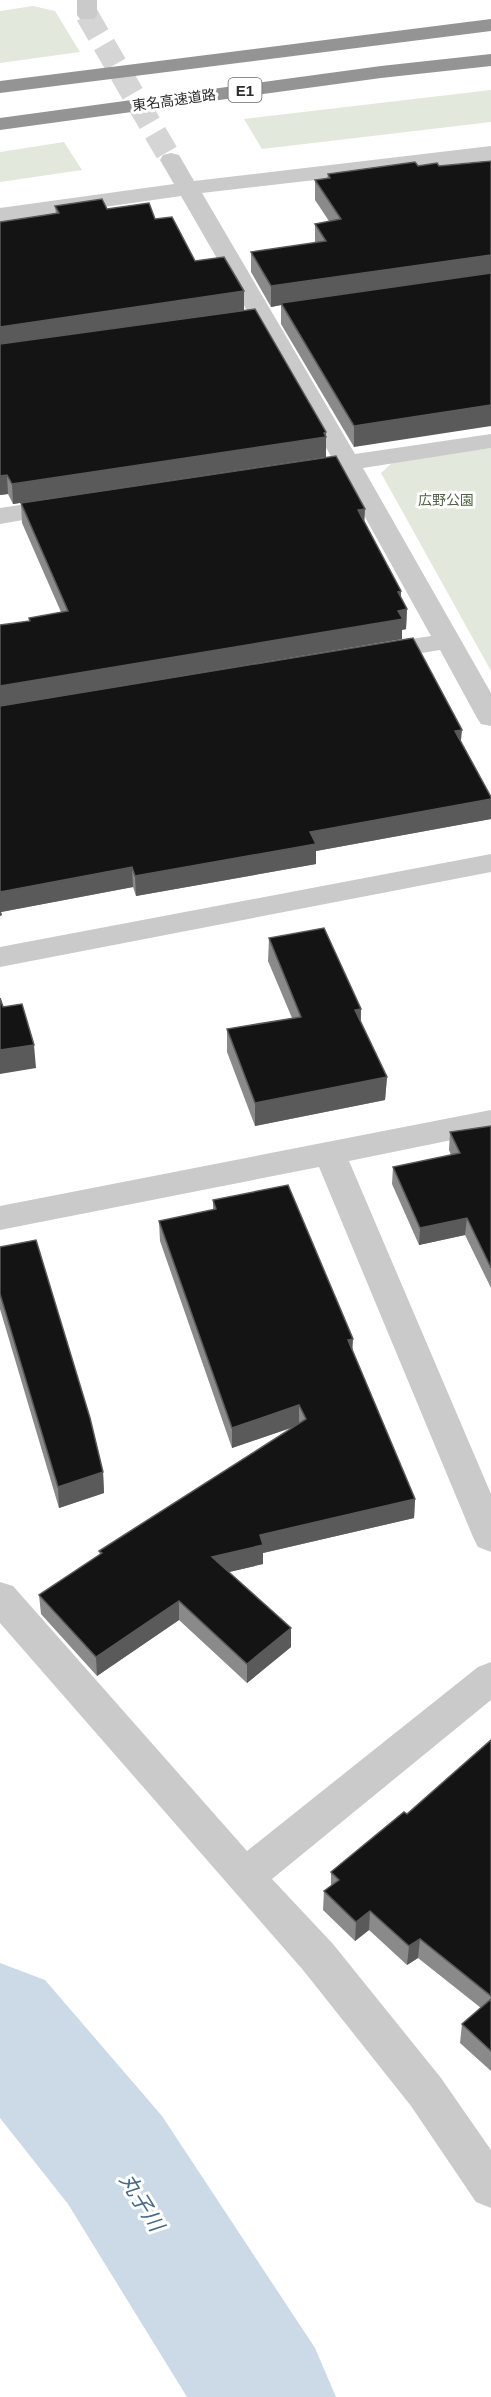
<svg xmlns="http://www.w3.org/2000/svg" width="491" height="2397" font-family="Arial,'Noto Sans JP',sans-serif">
	<style>
		.green { fill: #e2e9dc }
		.lines { fill: none; stroke-linecap: round; stroke-linejoin: round }
		.river { fill: #cbdae6; fill-rule: evenodd }
		.minor-tunnel { stroke: #d5d5d5; stroke-width: 23; stroke-dasharray: 23 11; stroke-linecap: butt }
		.minor { fill: #cacaca; fill-rule: evenodd }
		.highway { fill: #949494; fill-rule: evenodd }
		.wall { fill: #8a8a8a }
		.shaded-wall { fill: #5a5a5a }
		.building { fill: #141414; stroke: #5a5a5a; stroke-width: 1.5 }
		.labels { text-anchor: middle; dominant-baseline: central; stroke-width: 6; stroke-linejoin: round; paint-order: stroke }
		.far-street-label { font-size: 14px; fill: #2d2d2d; stroke: #fff }
		.far-park-label { font-size: 14px; fill: #4f6340; stroke: #fff }
		.shield { fill: #fff; stroke: #6c6c6c; stroke-width: 1.5 }
		.shield-label { font-size: 15px; font-weight: bold; fill: #2d2d2d }
		.near-water-label { font-size: 21px; font-style: italic; fill: #466985; stroke: #fff }
	</style>
	<rect width="100%" height="100%" fill="#fff"/>
	<path class="green" d="M33 6 55 11 80 52 0 63V11Z
		M491 90V122L262 149 244 119Z
		M64 142 82 170 0 182V152Z
		M491 448V671L381 473 393 462Z"/>
	<g class="lines">
		<path class="river" d="M0 1963 45 1980 162 2116 315 2348 336 2397H187L68 2204 0 2118Z"/>
		<path class="minor-tunnel" d="M87 15 171 160"/>
		<path class="minor" d="M77 0H97V15L94 19H80L77 15Z
			M491 146V160L202 193 355 454 491 434V448L363 468 491 693V726L481 724 477 718 440 650 372 661 362 659 358 653 362 647 372 645 431 636 340 472 328 474 319 471 315 466 319 461 332 458 181 196 0 222V208L174 184 160 160 163 155 171 153 179 155 194 181Z
			M66 498 75 501 79 506 75 511 0 524V508Z
			M491 854V872L0 967V947Z
			M491 1110V1132L349 1161 491 1494V1552L478 1547 473 1537 319 1167 0 1230V1206Z
			M0 1582 13 1586 247 1851 478 1667 491 1662V1700L272 1879 333 1944 441 2078 491 2150V2208L476 2202 411 2106 303 1970 0 1623Z"/>
		<path class="highway" d="M491 19V31L0 93V81Z
			M491 54V66L381 78 0 130V118L381 66Z"/>
	</g>
	<path class="wall" d="M415 162 354 447 281 324V305L271 307 251 272V252L315 243V224L329 221 315 200V180L327 179 328 174Z
		M55 206 107 209 155 219 195 261 244 310 326 457 13 504 8 494 0 495 56 214Z
		M21 503 364 522 401 591V597L407 609 406 629 402 630V639L0 706 29 621V618L61 612 22 523Z
		M0 706 461 741 491 819 316 851V864L136 896 133 887 1 912 2 915 0 916Z
		M269 938 361 1009V1022L387 1077 385 1100 255 1126 227 1052V1029L292 1018 268 961Z
		M491 1126V1288L465 1235 419 1245 392 1184 393 1167 451 1155 449 1150 450 1132Z
		M213 1200 353 1351 415 1499 414 1518 263 1553V1564L229 1572 291 1628V1647L247 1683 179 1620 97 1676 41 1614 39 1595 100 1555 99 1551 294 1427 232 1448 160 1241 159 1221 213 1210Z
		M0 1247 103 1472 104 1493 59 1508 0 1309Z
		M491 1740V2071L460 2043 462 2024 481 2008 418 1958 407 1965 369 1930 355 1941 323 1910 324 1891 331 1886V1872L407 1814Z"/>
	<path class="shaded-wall" d="M491 255V276L281 303V305L271 307V286Z
		M244 291V310L0 346V327Z
		M491 405V426L354 447V426Z
		M326 432V457L13 504 12 484Z
		M7 475 8 494 0 495V476Z
		M365 509 364 529 358 510Z
		M401 591 400 610 407 609 406 629 402 630V639L0 706V686Z
		M462 730 460 750 455 731Z
		M491 799V819L316 851V864L136 896 135 876 310 832Z
		M132 867 133 887 1 912 2 915 0 916V892Z
		M361 1009 360 1032 355 1010Z
		M34 1045 36 1068 0 1074V1050Z
		M387 1077 385 1100 255 1126V1103Z
		M467 1218 465 1235 419 1245 420 1228Z
		M353 1339 352 1358 348 1340Z
		M299 1405V1425L232 1448V1428Z
		M103 1472 104 1493 59 1508 58 1487Z
		M415 1499 414 1518 263 1553V1564L212 1576V1557L260 1535Z
		M179 1601V1620L97 1676 96 1657Z
		M291 1628V1647L247 1683V1664Z
		M370 1911 369 1930 355 1941 356 1922Z
		M420 1939 418 1958 407 1965 409 1946Z"/>
	<path class="building" d="M491 161V255L271 286 251 252 326 241 315 224 341 219 315 180 330 178 328 174 415 162 418 166 437 163 439 166Z
		M102 199 107 209 149 203 155 219 172 217 195 261 224 257 244 291 0 327V222L59 213 55 206Z
		M491 273V405L354 426 281 303Z
		M255 309 326 432 324 433 326 437 12 484 7 475 0 476V344Z
		M336 456 365 509 358 510 401 591 398 592 407 609 398 611 403 619 0 686V625L30 621 29 618 68 611 21 503Z
		M413 638 462 730 455 731 491 797V799L310 832 316 844 135 876 132 867 0 892V706Z
		M324 928 361 1009 355 1010 387 1077 255 1103 227 1029 301 1017 269 938Z
		M0 998 3 1007 22 1004 34 1045 0 1050Z
		M491 1126V1268L467 1218 420 1228 393 1167 460 1153 450 1132Z
		M288 1185 353 1339 348 1340 415 1499 260 1535 263 1545 212 1557 291 1628 247 1664 179 1601 96 1657 39 1595 102 1553 99 1551 306 1419 299 1405 232 1428 159 1221 216 1209 213 1200Z
		M36 1240 90 1418 103 1472 58 1487 0 1294V1247Z
		M491 1740V1996L420 1939 409 1946 370 1911 356 1922 324 1891 339 1880 331 1872 404 1812 407 1814Z
		M491 1999V2051L462 2024Z"/>
	<g class="labels">
		<g class="far-street-label">
			<text transform="translate(174 100) rotate(-8)">東名高速道路</text>
		</g>
		<g class="far-park-label">
			<text x="446" y="500">広野公園</text>
		</g>
		<rect class="shield" x="228.5" y="78" width="33" height="24" rx="4.5"/>
		<g class="shield-label">
			<text x="245" y="90">E1</text>
		</g>
		<g class="near-water-label">
			<text transform="translate(142 2202) rotate(58)">丸子川</text>
		</g>
	</g>
</svg>
